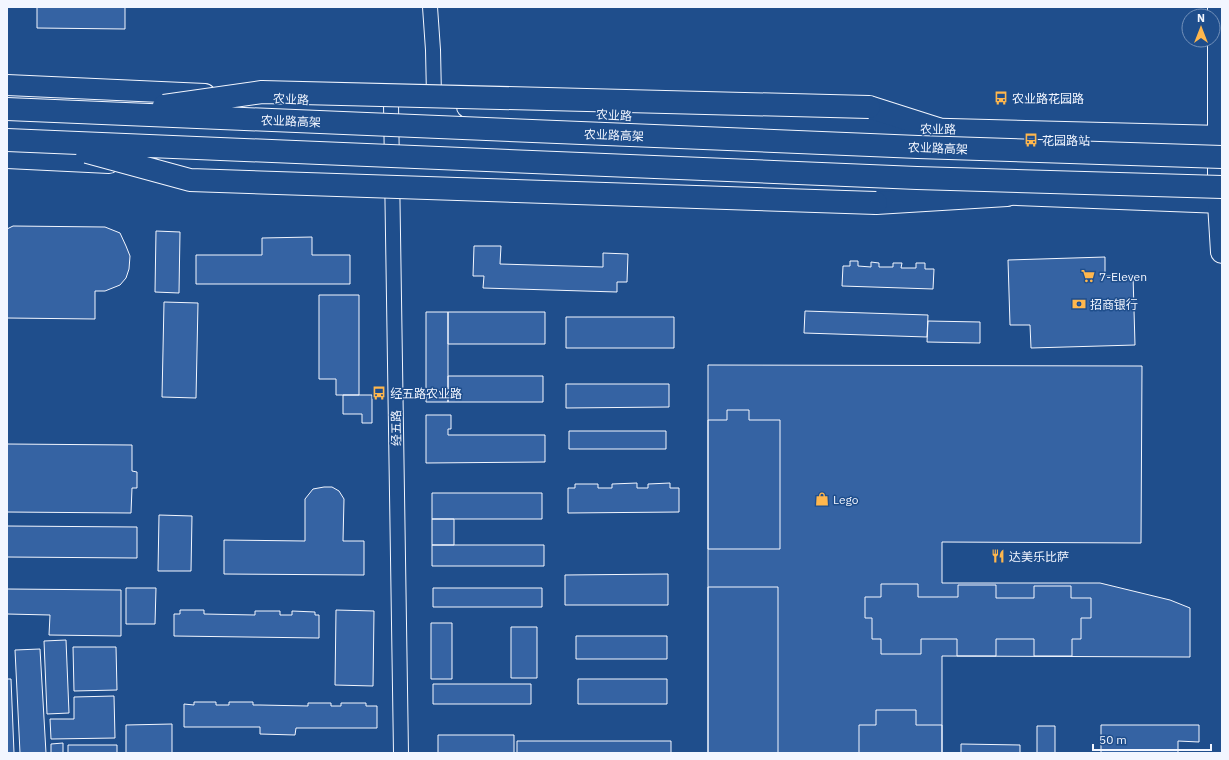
<svg xmlns="http://www.w3.org/2000/svg" width="1229" height="760" font-family="'IBM Plex Sans','Noto Sans SC',sans-serif">
	<style>
		.building { fill: #3563a3; stroke: #f2f6ff }
		.lines { fill: none; stroke-linecap: round; stroke-linejoin: round }
		.street-casing { stroke: #f2f6ff; stroke-width: 16 }
		.secondary-casing { stroke: #f2f6ff; stroke-width: 22 }
		.primary-casing { stroke: #f2f6ff; stroke-width: 24 }
		.highway-casing { stroke: #f2f6ff; stroke-width: 24 }
		.street { stroke: #1f4e8c; stroke-width: 14 }
		.secondary { stroke: #1f4e8c; stroke-width: 20 }
		.primary { stroke: #1f4e8c; stroke-width: 22 }
		.highway { stroke: #1f4e8c; stroke-width: 22 }
		.highway-bridge-casing { stroke: #f2f6ff; stroke-width: 24; stroke-linecap: butt }
		.highway-bridge { stroke: #1f4e8c; stroke-width: 22 }
		.labels { text-anchor: middle; dominant-baseline: central; stroke-width: 3; stroke-linejoin: round; paint-order: stroke }
		.poi-label { font-size: 12px; fill: #f2f6ff; stroke: #1f4e8c; text-anchor: start }
		.street-label { font-size: 12px; fill: #f2f6ff; stroke: #1f4e8c }
	</style>
	<rect width="100%" height="100%" fill="#1f4e8c"/>
	<path class="building" d="M37 7H125V29L37 28Z
		M13 226 105 227 120 233 126 246 130 256 129 269 126 278 120 285 105 291H95V319L7 318V229Z
		M156 231 180 232 179 293 155 292Z
		M312 237V255H350V284H196V255H262V238Z
		M474 246H501L500 264 603 267V253L628 254 627 282H617V292L483 288 484 276H473Z
		M1105 257V276L1133 275 1135 345 1031 348 1030 325H1010L1008 260Z
		M850 261H858V266L871 267V262L879 263V267H893V263H902L901 268H916V263H925V269H934L933 289 842 286 843 266H850Z
		M319 295H359V395H336V379H319Z
		M164 302 198 303 196 398 162 397Z
		M805 311 928 315 927 337 804 333Z
		M426 312H448V402H426Z
		M448 312H545V344H448Z
		M566 317H674V348H566Z
		M928 321 980 322V343L927 342Z
		M708 365 1142 366 1141 543 942 542V583H1100L1170 600 1190 608V657L942 656V753H708Z
		M448 376H543V402H448Z
		M566 384H669V407L566 408Z
		M343 395H372V423H362V414H343Z
		M727 410H749V420H780V549H708V420H727Z
		M426 415H451V429H448V435H545V462L426 463Z
		M569 431H666V449H569Z
		M7 444 132 445V471L137 472V488H132L131 513 7 512Z
		M637 483V488H648V484L670 483V488H679V512L568 513V488H575V484H598V488H612V484Z
		M324 487H332L339 491 344 499 343 541H364V575L224 574V540L305 541V499L313 489Z
		M432 493H542V519H432Z
		M159 515 192 516 191 571H158Z
		M432 519H454V545H432Z
		M7 526 137 527V558L7 557Z
		M432 545H544V566H432Z
		M668 574V605H565V575Z
		M881 584H918V597H958V585H996V598H1034V586H1071V598H1091V618H1081V639H1072V656H1034V639H996V656H957V639H921V654H881V639H872V618H865V597H881Z
		M708 587H778V753H708Z
		M126 588H156L155 624H126Z
		M433 588H542V607H433Z
		M7 589 121 590V636L49 635 50 615 7 614Z
		M180 610H204V614L255 615V611H280V615H292V611L315 612V615H319V638L174 636V614H180Z
		M336 610 374 611 373 686 335 685Z
		M431 623H452V679H431Z
		M511 627H537V678H511Z
		M576 636H667V659H576Z
		M66 640 69 713 47 714 44 641Z
		M73 647H116L117 690 74 691Z
		M40 649 46 753H20L15 650Z
		M7 679H11L14 753H7Z
		M578 679H667V704H578Z
		M433 684H531V704H433Z
		M114 696 115 738 51 739 50 719H74V697Z
		M194 702H216V705H229V702H253V705H260L308 706V703H331V706H341V703H366V706H377V728H296L295 735 260 734V727H184V704L194 705Z
		M876 710H916V725H942V753H859V725H876Z
		M172 724V753H126V725Z
		M1101 725H1199V742L1178 741V753H1101Z
		M1037 726H1055V753H1037Z
		M438 735H514V753H438Z
		M517 741H671V753H517Z
		M63 743V753H51V744Z
		M961 744 1020 745V753H961Z
		M68 745H117V753H68Z"/>
	<g class="lines">
		<g class="street-casing">
			<path id="street" d="M430 7 433 50 434 96
				M391 104 401 753"/>
		</g>
		<g class="secondary-casing">
			<path id="secondary" d="M7 85 205 94
				M467 107 872 127 1222 136
				M7 158 109 163
				M151 164 916 192
				M990 194 1222 203"/>
		</g>
		<g class="primary-casing">
			<path id="primary" d="M1219 7V203L1222 252"/>
		</g>
		<g class="highway-casing">
			<path id="highway" d="M869 107 938 129
				M876 203 1007 195"/>
		</g>
		<use href="#street" class="street"/>
		<use href="#secondary" class="secondary"/>
		<use href="#primary" class="primary"/>
		<use href="#highway" class="highway"/>
		<g class="highway-bridge-casing">
			<path id="highway-bridge" d="M164 106 262 92 869 107
				M7 109 918 147 1222 157
				M7 140 917 178 1222 187
				M87 152 190 180 876 203"/>
		</g>
		<use href="#highway-bridge" class="highway-bridge"/>
	</g>
	<defs>
		<g id="bus-bare" transform="scale(1.08)"><path d="M-5-6H5V4H4V6H2V4H-2V6H-4V4H-5ZM-3.5-4V0h7V-4ZM-3.5 1.2v1.5H-2V1.2ZM2 1.2v1.5H3.5V1.2Z" fill="#ffb74d" stroke="#1f4e8c" stroke-width="2.5" paint-order="stroke"/></g>
		<g id="supermarket-bare" transform="scale(1.08)"><path d="M-6-5.5h2.5l.6 2H6L4.5 2H-2.5L-4.4-4H-6ZM-1.5 3.2a1.3 1.3 0 1 0 .1 0ZM3 3.2a1.3 1.3 0 1 0 .1 0Z" fill="#ffb74d" stroke="#1f4e8c" stroke-width="2.5" paint-order="stroke"/></g>
		<g id="bank-bare" transform="scale(1.08)"><path d="M-6-4H6V4H-6ZM0-2.3a2.3 2.3 0 1 0 0 4.6a2.3 2.3 0 1 0 0-4.6Z" fill="#ffb74d" stroke="#1f4e8c" stroke-width="2.5" paint-order="stroke"/></g>
		<g id="shop-bare" transform="scale(1.08)"><path d="M-5-2.5h2.3a2.7 3.5 0 0 1 5.4 0H5L5.5 6h-11ZM-1.5-2.5h3a1.5 2.3 0 0 0-3 0Z" fill="#ffb74d" stroke="#1f4e8c" stroke-width="2.5" paint-order="stroke"/></g>
		<g id="restaurant-bare" transform="scale(1.08)"><path d="M-5-6h1v4h1v-4h1v4h1v-4h1v5L-1.5 .5V6h-2V.5L-5-1ZM5-6V6H3V1.5H1.5Q1.5-4 5-6Z" fill="#ffb74d" stroke="#1f4e8c" stroke-width="2.5" paint-order="stroke"/></g>
	</defs>
	<g fill-rule="evenodd">
		<use href="#bus-bare" x="1001" y="98"/>
		<use href="#bus-bare" x="1031" y="140"/>
		<use href="#supermarket-bare" x="1088" y="276"/>
		<use href="#bank-bare" x="1079" y="304"/>
		<use href="#bus-bare" x="379" y="393"/>
		<use href="#shop-bare" x="822" y="499"/>
		<use href="#restaurant-bare" x="998" y="556"/>
	</g>
	<g class="labels">
		<g class="poi-label">
			<text x="1012" y="98">农业路花园路</text>
			<text x="1042" y="140">花园路站</text>
			<text x="1099" y="276">7-Eleven</text>
			<text x="1090" y="304">招商银行</text>
			<text x="390" y="393">经五路农业路</text>
			<text x="833" y="499">Lego</text>
			<text x="1009" y="556">达美乐比萨</text>
		</g>
		<g class="street-label">
			<text transform="translate(291 99) rotate(3)">农业路</text>
			<text transform="translate(614 115) rotate(3)">农业路</text>
			<text transform="translate(291 121) rotate(2)">农业路高架</text>
			<text transform="translate(938 129) rotate(1)">农业路</text>
			<text transform="translate(614 135) rotate(2)">农业路高架</text>
			<text transform="translate(938 148) rotate(2)">农业路高架</text>
			<text transform="translate(396 428) rotate(-91)">经五路</text>
		</g>
	</g>
	<rect width="1229" height="760" fill="none" stroke="#f2f6ff" stroke-width="16"/>
	<g transform="translate(1201 28)"><circle r="19" fill="#1f4e8c" stroke="#7391ba"/>
	<path d="M0-3L7 15L0 10L-7 15Z" fill="#ffb74d"/>
	<text y="-6" font-size="11" font-weight="bold" text-anchor="middle" fill="#f2f6ff">N</text>
	</g>
	<path d="M1093 744v6h118v-6" fill="none" stroke="#f2f6ff" stroke-width="2"/>
	<text x="1099" y="744" font-size="12" fill="#f2f6ff" stroke="#1f4e8c" stroke-width="3" paint-order="stroke">50 m</text>
</svg>
